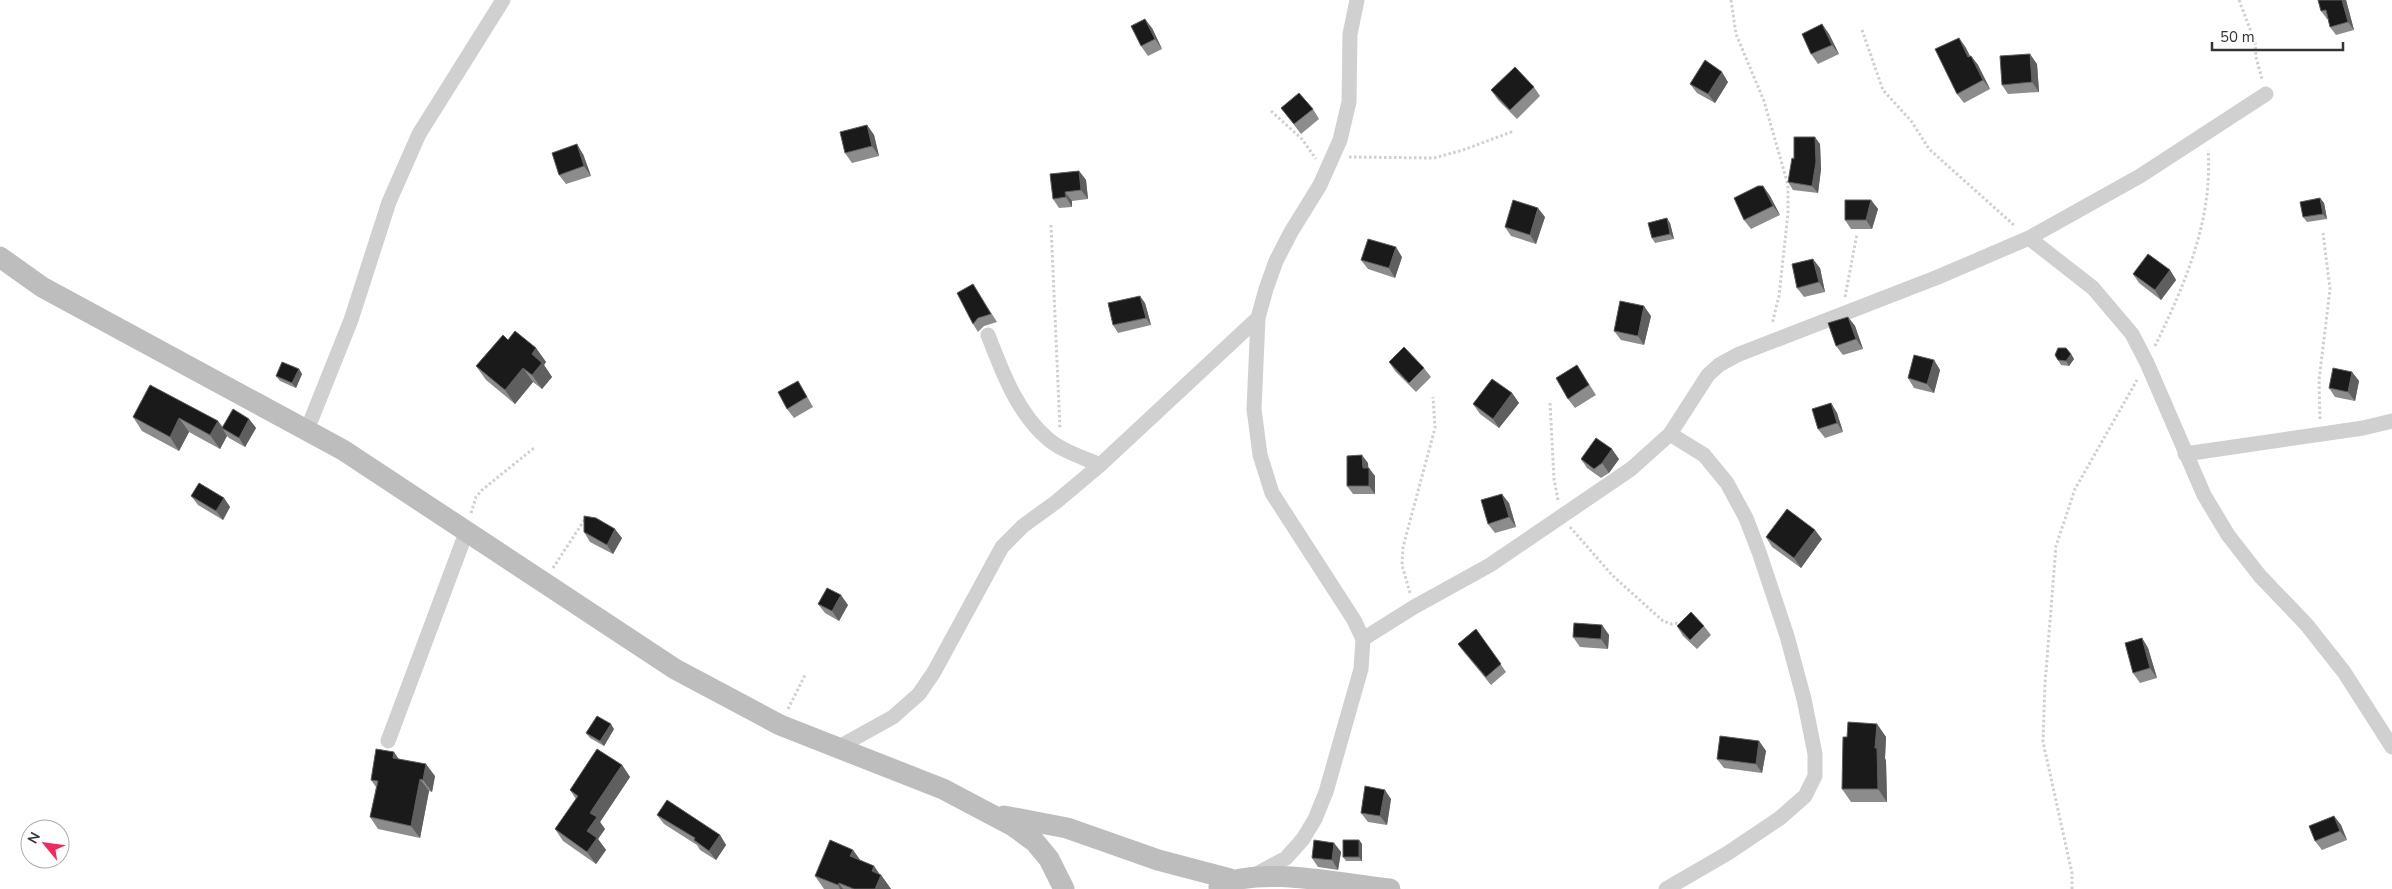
<svg xmlns="http://www.w3.org/2000/svg" width="2392" height="889" font-family="'Nunito Sans',sans-serif">
	<style>
		.lines { fill: none; stroke-linecap: round; stroke-linejoin: round }
		.path { stroke: #d0d0d0; stroke-width: 3; stroke-dasharray: 2.5 2.5; stroke-linecap: butt }
		.street { stroke: #d0d0d0; stroke-width: 15 }
		.secondary { stroke: #bdbdbd; stroke-width: 21 }
		.wall { fill: #8c8c8c }
		.shaded-wall { fill: #5f5f5f }
		.building { fill: #1a1a1a; stroke: #5f5f5f }
	</style>
	<rect width="100%" height="100%" fill="#fff"/>
	<g class="lines">
		<path class="path" d="M1731 0 1736 34 1764 101 1788 185V213L1779 296 1772 324
			M2239 0 2255 42 2256 57 2262 79
			M1862 30 1883 90 1912 122 1929 149 2015 226
			M1271 111 1302 139 1316 159
			M1349 157 1434 158 1463 150 1514 131
			M1051 225 1060 429
			M1845 297 1857 234
			M2155 346C2185 284 2213 220 2208 150
			M1550 403 1554 479 1558 500
			M2320 419 2319 380 2330 289 2323 233
			M471 513 476 497 482 490 534 448
			M1570 527 1612 575 1663 621 1672 624 1684 622
			M553 568 585 519
			M1410 593 1402 565 1403 547 1435 428 1433 397
			M788 709 805 675
			M2072 889V873L2043 742 2045 684 2056 546 2075 489 2137 380"/>
		<path class="street" d="M2029 238 2093 288 2132 334 2147 363 2204 495 2228 535 2260 576 2306 624 2344 672 2392 747
			M988 335C1002 371 1017 413 1048 439 1062 451 1082 457 1100 465
			M307 430 351 320 389 202 419 134 503 0
			M2185 454 2363 428 2392 421
			M1363 639 1414 607 1490 565 1631 469 1670 434 1708 375 1719 365 1737 355 1938 277 2029 238 2140 176 2266 94
			M388 741 466 533
			M837 748 893 717 919 694 934 672 1002 547 1023 526 1056 502 1100 465 1258 318
			M1253 876 1286 858 1303 839 1315 819 1326 792 1361 669 1363 639 1354 620 1272 493 1260 455 1254 409 1258 318 1266 289 1276 261 1291 232 1320 185 1340 140 1349 102 1350 34 1357 0
			M1666 889 1728 853 1780 818 1805 796 1815 776V754L1804 699 1787 636 1759 552 1746 518 1727 483 1704 455 1670 434"/>
		<path class="secondary" d="M0 257 42 287 343 450 675 669 780 725 943 789 1013 826 1035 842 1049 859 1064 889
			M1004 816 1067 828 1158 860 1230 879
			M1219 887C1255 864 1347 885 1390 889"/>
	</g>
	<path class="wall" d="M2318 0H2346L2354 30 2336 35 2330 27 2328 19H2327L2321 11Z
		M1822 24 1829 34 1839 54 1818 64 1811 54Z
		M1152 28 1162 49 1148 56 1141 46Z
		M1959 38 1966 48 1970 56H1971L1978 65 1990 89 1964 103 1957 94Z
		M2037 64 2039 92 2008 94 2002 85Z
		M1728 82 1715 103 1697 93 1690 84Z
		M1534 87 1540 96 1517 119 1498 100 1491 90Z
		M1281 108 1313 109 1319 119 1301 134Z
		M867 125 874 135 879 156 852 163 845 153Z
		M1820 144 1821 169 1818 193 1793 190 1788 182 1794 159Z
		M583 154 591 176 566 184 559 175Z
		M1079 171 1086 180 1088 199 1072 201V207L1059 208 1053 199Z
		M1763 186 1770 196 1780 215 1751 229 1744 220Z
		M2320 198 2324 203 2327 219 2307 222 2303 217Z
		M1871 200 1878 209 1872 229H1851L1845 220Z
		M1545 217 1536 244 1511 236 1505 227Z
		M1670 223 1674 239 1655 243 1652 238Z
		M1402 257 1395 278 1368 269 1361 260Z
		M1820 268 1825 292 1804 297 1797 288Z
		M2170 270 2176 280 2161 300 2139 283 2133 274Z
		M973 284 997 322 984 326 978 332 973 324Z
		M1145 303 1151 325 1118 333 1113 325Z
		M1651 316 1644 345 1621 340 1614 331Z
		M1848 317 1855 326 1863 349 1843 355 1836 346Z
		M508 340 536 348 546 362 544 365 552 377 542 389 533 382 515 404 486 380 476 366Z
		M2071 354 2074 359 2069 366 2061 365 2055 355Z
		M1934 360 1940 370 1934 393 1914 388 1908 378Z
		M1389 362 1424 368 1431 377 1416 392 1395 371Z
		M1577 365 1596 395 1575 408 1568 399Z
		M299 369 302 374 296 388 280 381 276 376Z
		M2352 372 2359 381 2355 401 2335 397 2329 388Z
		M798 381 804 391 813 407 794 418 787 409Z
		M150 385 218 421 223 427 249 419 256 428 245 447 229 438 227 436 220 449 189 432 179 451 142 431 133 417Z
		M1512 393 1519 403 1499 428 1480 414 1473 404Z
		M1831 403 1837 413 1843 432 1825 438 1818 429Z
		M1581 459H1619L1609 473 1601 478 1587 468Z
		M1368 463V468L1375 476V494H1353L1347 486Z
		M191 496 224 498 230 507 223 520 198 505Z
		M1509 503 1516 527 1495 533 1488 524Z
		M584 532 622 538 613 554 590 542Z
		M1766 537 1822 539 1801 568 1772 547Z
		M818 604 848 605 839 621 825 613Z
		M1602 625 1609 635 1608 649 1580 647 1573 637Z
		M1677 626H1704L1711 635 1697 649 1683 636Z
		M1476 629 1506 672 1491 685 1463 651 1458 644Z
		M2142 638 2148 648 2157 678 2140 683 2133 673Z
		M1877 724 1886 737 1885 758 1886 761 1887 802H1851L1842 789 1847 737Z
		M614 729 604 746 590 738 586 733Z
		M1759 741 1766 751 1762 773 1724 768 1717 759Z
		M399 759 435 776 432 792 429 791 420 838 378 829 370 817 376 787 371 780Z
		M622 765 630 777 600 822 605 829 598 839 606 850 596 864 563 841 555 829 576 799 570 790Z
		M1391 799 1387 825 1368 822 1361 813Z
		M657 815 720 835 726 845 716 860 700 850 697 845 664 824Z
		M2334 816 2341 825 2347 840 2322 850 2315 841Z
		M1359 840 1362 844V861H1346L1343 857Z
		M1334 843 1341 852 1338 870 1318 867 1312 858Z
		M853 850 860 860 874 866 879 874 881 875 891 889H824L815 876Z"/>
	<path class="shaded-wall" d="M2342 0H2346L2354 30 2348 22Z
		M1145 19 1152 28 1162 49 1155 39Z
		M1822 24 1829 34 1839 54 1832 45Z
		M1959 38 1966 48 1975 67 1968 57Z
		M2030 54 2037 64 2039 92 2032 82Z
		M1971 56 1978 65 1990 89 1983 80Z
		M1722 72 1728 82 1715 103 1708 94Z
		M867 125 874 135 879 156 872 146Z
		M1815 137 1820 144 1821 169 1818 193 1812 186Z
		M577 144 583 154 591 176 584 166Z
		M1079 171 1086 180 1088 199 1081 190Z
		M1763 186 1770 196 1780 215 1773 206Z
		M1065 192 1072 201V207L1066 197Z
		M2320 198 2324 203 2327 219 2323 214Z
		M1871 200 1878 209 1872 229 1866 220Z
		M1538 208 1545 217 1536 244 1530 235Z
		M1667 218 1670 223 1674 239 1670 234Z
		M1396 247 1402 257 1395 278 1389 268Z
		M1813 259 1820 268 1825 292 1819 282Z
		M2170 270 2176 280 2161 300 2155 290Z
		M1140 296 1145 303 1151 325 1146 318Z
		M1644 306 1651 316 1644 345 1638 336Z
		M1848 317 1855 326 1863 349 1856 339Z
		M536 348 546 362 544 365 552 377 542 389 532 375V354Z
		M2071 354 2074 359 2069 366 2066 361Z
		M1934 360 1940 370 1934 393 1927 384Z
		M523 368 533 382 515 404 505 390Z
		M299 369 302 374 296 388 292 383Z
		M2352 372 2359 381 2355 401 2348 392Z
		M1512 393 1519 403 1499 428 1493 419Z
		M1831 403 1837 413 1843 432 1837 423Z
		M179 418 189 432 179 451 170 437Z
		M249 419 256 428 245 447 239 438Z
		M218 421 227 436 220 449 210 435Z
		M1612 449 1619 459 1609 473 1602 463Z
		M1362 455 1368 463 1369 477 1363 468Z
		M1369 468 1375 476V494L1369 486Z
		M1502 494 1509 503 1516 527 1509 517Z
		M224 498 230 507 223 520 216 511Z
		M615 529 622 538 613 554 607 545Z
		M1815 530 1822 539 1801 568 1794 558Z
		M841 595 848 605 839 621 832 611Z
		M1602 625 1609 635 1608 649 1601 639Z
		M2142 638 2148 648 2157 678 2150 668Z
		M611 724 614 729 604 746 600 741Z
		M1877 724 1886 737 1885 758 1886 761 1887 802 1878 789 1875 748Z
		M1759 741 1766 751 1762 773 1756 764Z
		M394 752 403 765 393 758Z
		M426 764 435 776 432 792 423 780Z
		M622 765 630 777 600 822 605 829 598 839 606 850 596 864 587 852V831L590 813Z
		M420 779 429 791 420 838 411 826Z
		M1385 790 1391 799 1387 825 1380 816Z
		M2334 816 2341 825 2347 840 2340 831Z
		M720 835 726 845 716 860 709 851Z
		M1359 840 1362 844V861L1359 857Z
		M1334 843 1341 852 1338 870 1332 860Z
		M853 850 863 864 850 856Z
		M874 866 881 876V875L891 889H875L872 871Z
		M839 883 843 889H840L838 885Z"/>
	<path class="building" d="M2318 0H2342L2348 22 2330 27 2326 10 2321 11Z
		M1145 19 1155 39 1141 46 1131 26Z
		M1822 24 1832 45 1811 54 1802 34Z
		M1959 38 1968 57 1971 56 1983 80 1957 94 1935 49Z
		M2030 54 2032 82 2002 85 2000 56Z
		M1705 60 1722 72 1708 94 1690 84Z
		M1515 67 1534 87 1510 110 1491 90Z
		M1299 93 1313 109 1294 124 1281 108Z
		M867 125 872 146 845 153 840 132Z
		M1794 137H1815L1816 162 1812 186 1788 182 1792 158 1794 159Z
		M577 144 584 166 559 175 552 153Z
		M1079 171 1081 190 1065 192 1066 197 1053 199 1050 174Z
		M1758 186H1763L1773 206 1744 220 1734 198Z
		M2320 198 2323 214 2303 217 2300 202Z
		M1513 200 1538 208 1530 235 1505 227Z
		M1845 200H1871L1866 220H1845Z
		M1667 218 1670 234 1652 238 1648 223Z
		M1368 239 1396 247 1389 268 1361 260Z
		M2148 254 2170 270 2155 290 2133 274Z
		M1813 259 1819 282 1797 288 1792 264Z
		M973 284 991 314 978 318 973 324 957 293Z
		M1140 296 1146 318 1113 325 1108 303Z
		M1620 301 1644 306 1638 336 1614 331Z
		M1848 317 1856 339 1836 346 1828 323Z
		M515 331 536 348 532 354 542 363 532 375 523 368 505 390 476 366 503 335 508 340Z
		M1404 347 1424 368 1409 383 1389 362Z
		M2058 348H2066L2071 354 2066 361 2058 360 2055 355Z
		M1914 355 1934 360 1927 384 1908 378Z
		M282 362 299 369 292 383 276 376Z
		M1577 365 1589 385 1568 399 1556 378Z
		M2333 368 2352 372 2348 392 2329 388Z
		M1492 379 1512 393 1493 419 1473 404Z
		M798 381 807 397 787 409 778 392Z
		M150 385 218 421 210 435 179 418 170 437 133 417Z
		M1831 403 1837 423 1818 429 1812 409Z
		M233 409 249 419 239 438 222 428Z
		M1596 438 1612 449 1602 463 1594 469 1581 459Z
		M1362 455 1363 468H1369V486H1347V456Z
		M199 483 224 498 216 511 191 496Z
		M1502 494 1509 517 1488 524 1481 500Z
		M1787 509 1815 530 1794 558 1766 537Z
		M584 516 596 518 615 529 607 545 584 532Z
		M827 588 841 595 832 611 818 604Z
		M1691 612 1704 626 1690 640 1677 626Z
		M1574 623 1602 625 1601 639 1573 637Z
		M1476 629 1501 664 1486 677 1458 644Z
		M2142 638 2150 668 2133 673 2125 643Z
		M597 716 611 724 600 741 586 733Z
		M1848 722 1877 724 1875 748H1877L1878 789H1842L1843 737H1847Z
		M1720 736 1759 741 1756 764 1717 759Z
		M376 749 394 752 393 758 426 764 423 780 420 779 411 826 370 817 378 781 371 780Z
		M597 749 622 765 590 813 597 817 587 831 597 838 587 852 555 829 578 796 570 790Z
		M1365 786 1385 790 1380 816 1361 813Z
		M667 800 720 835 709 851 694 840 695 838 657 815Z
		M2334 816 2340 831 2315 841 2309 826Z
		M830 840 853 850 850 856 874 866 872 871 881 875 875 889H854L839 883 838 885 815 876Z
		M1314 840 1334 843 1332 860 1312 858Z
		M1343 840H1359V857H1343Z"/>
	<g transform="translate(45 844) rotate(299)"><circle r="24" fill="#ffffff" stroke="#adadad"/>
	<path d="M0-4L9 19L0 12L-9 19Z" fill="#f7275b"/>
	<text y="-8" font-size="14" font-weight="bold" text-anchor="middle" fill="#333333">N</text>
	</g>
	<path d="M2212 42v8h131v-8" fill="none" stroke="#333333" stroke-width="2.5"/>
	<text x="2220" y="42" font-size="15" fill="#333333" stroke="#ffffff" stroke-width="4" paint-order="stroke">50 m</text>
</svg>
